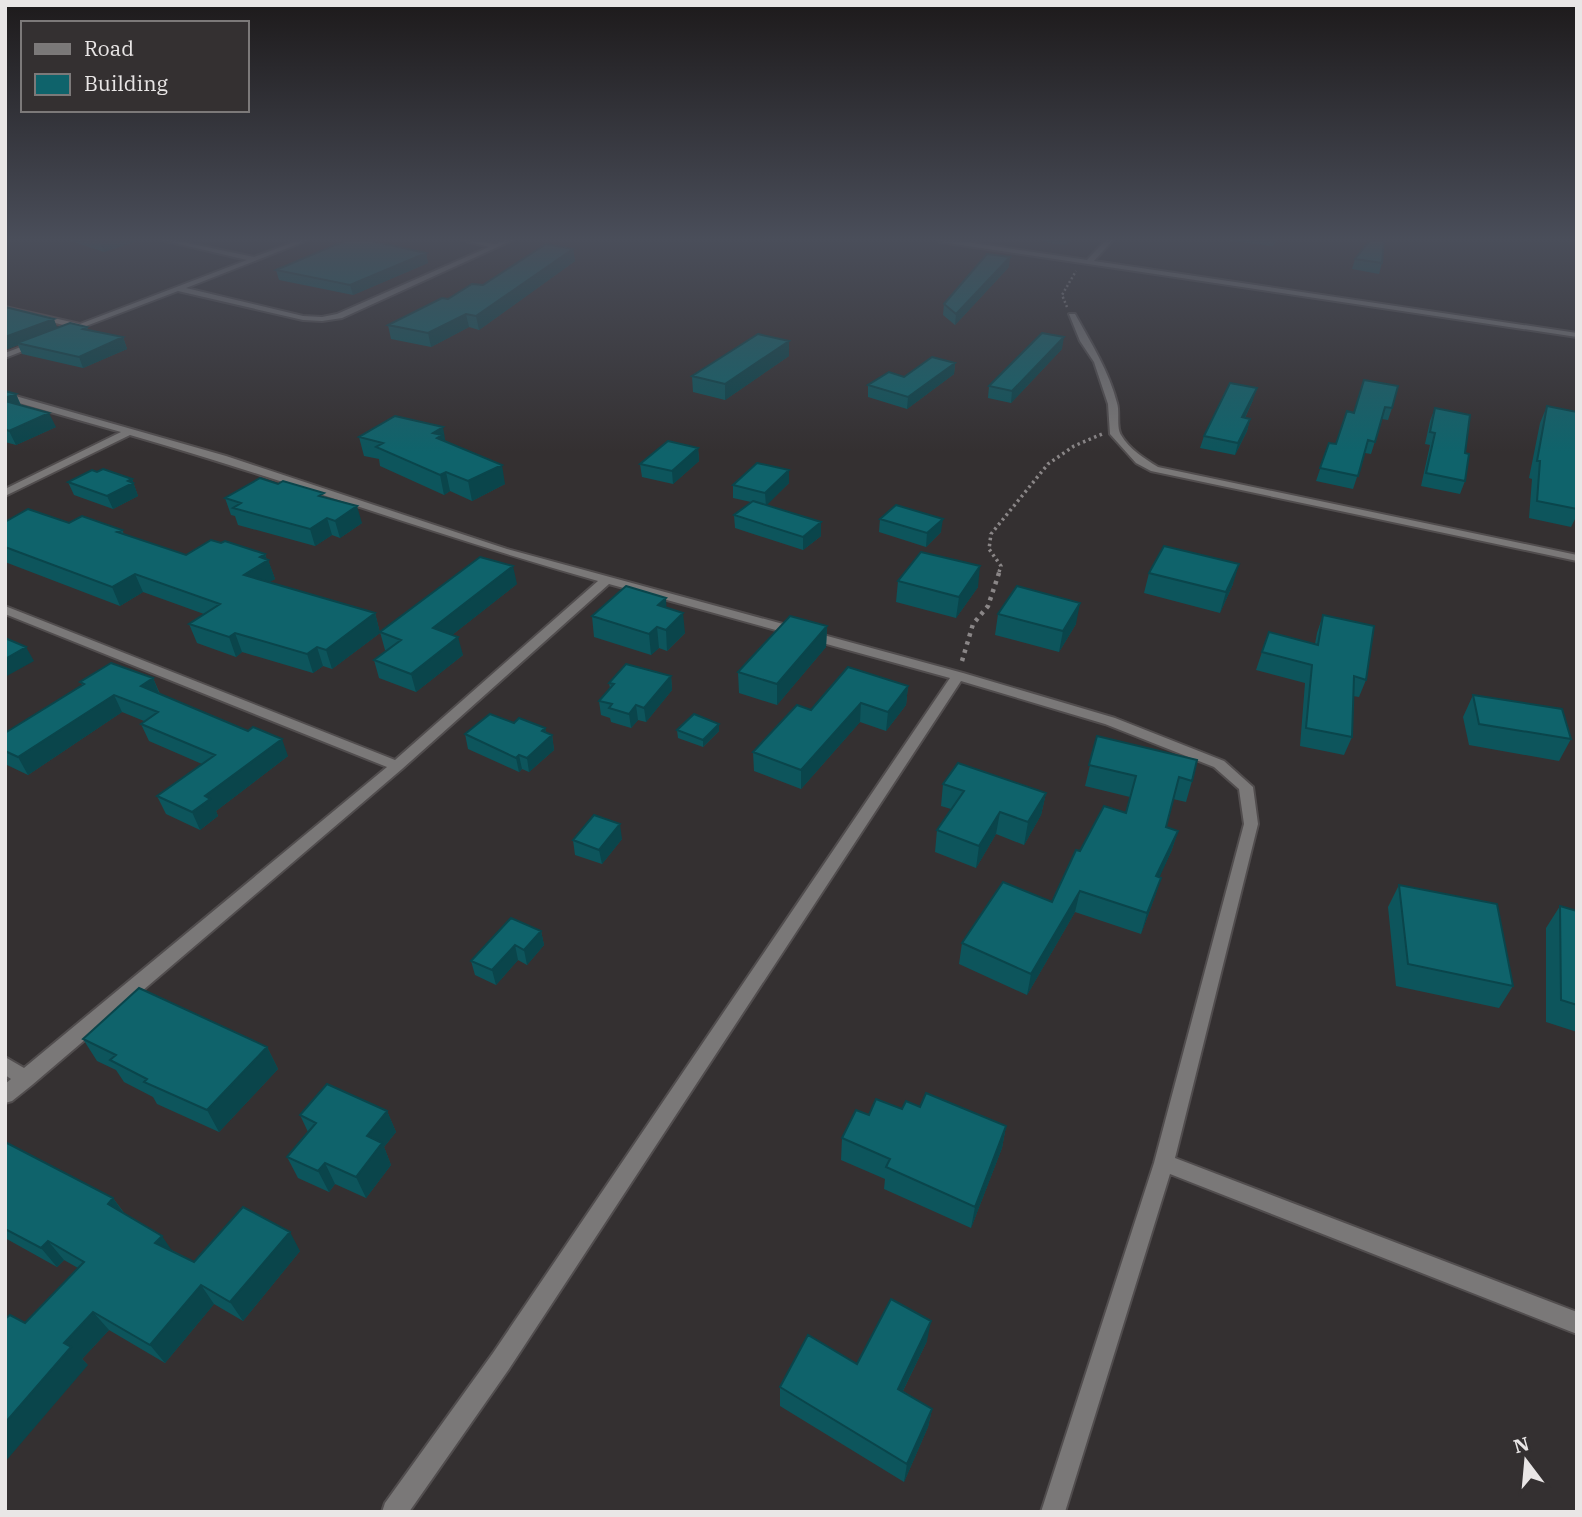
<svg xmlns="http://www.w3.org/2000/svg" width="1582" height="1517" font-family="'IBM Plex Serif',serif">
	<style>
		.lines { fill: none; stroke-linecap: round; stroke-linejoin: round }
		.street-casing { stroke: #514d4e; stroke-width: 4 }
		.path-far2 { stroke: #8a8687; stroke-width: 2.5; stroke-dasharray: 2 2.5; stroke-linecap: butt }
		.path-far1 { stroke: #8a8687; stroke-width: 3.5; stroke-dasharray: 2.5 3.5; stroke-linecap: butt }
		.path { stroke: #8a8687; stroke-width: 4.5; stroke-dasharray: 3.5 5; stroke-linecap: butt }
		.street { fill: #7a7878; fill-rule: evenodd }
		.wall { fill: #0d555c }
		.shaded-wall { fill: #0a454b }
		.building { fill: #0f636b; stroke: #0a454b; stroke-width: 2 }
	</style>
	<rect width="100%" height="100%" fill="#343031"/>
	<g class="lines">
		<g class="street-casing">
			<path id="street" d="M162 240H173L254 257 300 240H308L186 288 303 316 322 317 337 314 489 247 463 240 496 244 505 240H513L342 318 322 321 303 320 178 291 65 334H62V330L72 327 5 311V307L80 324 247 260Z
				M938 240H953L1087 260 1106 240H1113L1094 261 1577 333V337L941 242Z
				M1069 314H1075C1091 343 1109 371 1117 403 1120 412 1116 427 1121 435 1129 449 1145 459 1158 467L1577 555V561L1151 471 1136 463 1110 434 1108 404 1094 362 1080 341Z
				M34 342 41 344 5 358V353Z
				M5 393 226 456 507 549 963 673 1115 718 1224 761 1253 787 1258 824 1175 1158 1577 1312V1334L1170 1174 1065 1512H1041L1154 1163 1244 824 1239 789 1214 767 1105 724 961 681 509 1369 409 1512H382L385 1503 493 1353 950 678 609 584 402 769 32 1085 12 1101 5 1103V1084L11 1079 5 1075V1057L24 1068 387 767 5 614V606L395 760 598 581C441 537 287 480 130 435L5 496V489L121 432 5 399Z"/>
		</g>
		<path class="path-far2" d="M1067 307 1062 295 1076 271"/>
		<path class="path-far1" d="M999 572 1001 566 989 549 991 534 1048 464 1074 446 1102 434"/>
		<path class="path" d="M962 661 973 624 988 606 1000 570"/>
		<use href="#street" class="street"/>
	</g>
	<path class="wall" d="M68 240H140L104 252Z
		M1043 240H1071L1066 245 1042 242Z
		M1231 240H1277L1273 246 1231 241Z
		M573 249 575 261 479 330 469 327 431 347 391 339 388 325Z
		M426 253 428 263 353 295 279 280 276 270Z
		M1355 259 1382 263 1379 274 1352 269Z
		M1009 267 955 325 943 315 944 304Z
		M5 307 57 328 87 327 88 330 123 337 127 349 83 368 22 354 18 345 5 350Z
		M789 341V356L725 400 693 392 692 376Z
		M1062 349 1011 403 988 398 989 386Z
		M955 363 954 374 907 409 868 397V385L904 377Z
		M1364 380 1392 408 1388 420 1382 419 1371 454 1365 453 1353 489 1316 481 1329 443 1336 444 1354 413Z
		M5 391 16 394 21 405 56 427 16 445 5 442Z
		M1253 400 1245 418 1250 419 1247 431 1235 455 1200 448 1204 436Z
		M1547 406 1577 412V515L1571 527 1529 518 1532 479 1529 478 1540 423Z
		M1435 408 1465 453V481L1460 494 1421 486 1430 445 1425 444 1430 421Z
		M359 437 446 442 505 484 472 501 450 491 444 495 380 466 379 459 364 456Z
		M698 448 699 461 673 484 642 477 640 464Z
		M97 472 132 479 138 496 113 509 74 495 68 482Z
		M789 483 766 505 821 522V536L803 550 735 528 734 515 751 502 733 498V485Z
		M225 498H326L362 523 340 538 332 535 315 546 238 525 235 516 231 515Z
		M880 519 941 532 926 547 879 532Z
		M5 522 69 523 122 530 124 534 186 555 221 543 265 554 267 560H268L275 579 269 582 375 613 380 633 332 669 323 666 313 673 242 652 236 657 197 643 189 624 204 614 143 592 120 606 5 562Z
		M1149 573 1233 584 1220 613 1144 593Z
		M898 581 978 587 956 618 896 602Z
		M517 584 452 635 463 655 416 692 379 678 374 660 387 651 385 650 380 632Z
		M667 608 685 633 667 651 659 648 651 655 594 637 592 616Z
		M998 614 1076 624 1059 652 995 635Z
		M1323 615 1366 680 1359 697 1353 696 1352 737 1344 755 1300 746 1305 683 1256 670 1262 652 1315 644 1317 633Z
		M827 626 826 647 777 705 739 693 738 672Z
		M671 676 672 690 646 722 638 720 631 728 611 722 610 718 601 715 599 701 610 688 609 683Z
		M153 678 160 694 288 756 216 811 218 816 200 830 166 814 157 796 202 764 149 741 141 724 144 721 122 712 28 775 5 764V733L82 685 80 682Z
		M908 686 906 705 886 731 860 722 801 789 754 771 753 752 811 710Z
		M1473 695 1571 739 1559 761 1469 745 1463 717Z
		M514 723 545 728 546 733 552 735 554 750 529 772 522 769 519 772 468 749 465 734Z
		M677 730 719 731 703 747 678 738Z
		M1097 736 1192 781 1186 802 1173 799 1166 827 1178 831 1171 852 1159 877 1161 878 1154 899 1141 934 1075 912 1027 995 959 964 962 943 1052 902 1126 813 1130 797 1085 786Z
		M943 784 1046 793 1041 815 1024 845 996 834 976 868 935 852 937 830 951 809 941 806Z
		M622 839 602 864 575 855 573 840Z
		M1399 885 1513 986 1499 1008 1396 986 1388 907Z
		M1560 906 1577 911V1032L1546 1022V928Z
		M541 931 544 945 527 965 518 960 496 985 475 975 471 961Z
		M83 1039 267 1047 278 1069 219 1132 157 1104 153 1097 124 1082 116 1070 97 1061Z
		M920 1107 1006 1126 1002 1148 971 1228 884 1189 885 1179 841 1160 842 1138 869 1115Z
		M387 1111 396 1132 384 1147 391 1165 366 1198 335 1184 329 1192 298 1178 287 1157 308 1132 300 1115Z
		M5 1142 113 1198 125 1214 173 1251 194 1262 300 1251 243 1321 214 1304 165 1363 109 1330 82 1359 88 1365 25 1323 78 1268 64 1260 57 1267 5 1238Z
		M927 1341 903 1391 932 1409 928 1427 904 1482 780 1406V1387Z"/>
	<path class="shaded-wall" d="M99 240H140L104 252Z
		M573 249 575 261 479 330 476 316Z
		M426 253 428 263 353 295 350 285Z
		M1010 257 1009 267 955 325 956 314Z
		M466 314 469 327 431 347 428 333Z
		M54 319 58 330 17 343 18 345 5 350V337Z
		M123 337 127 349 83 368 79 357Z
		M1064 337 1062 349 1011 403 1012 391Z
		M789 341V356L725 400V384Z
		M955 363 954 374 907 409 908 397Z
		M1257 388 1253 400 1239 430 1242 417Z
		M16 394 22 409 5 408V398Z
		M49 413 56 427 16 445 9 431Z
		M1250 419 1247 431 1235 455 1238 443Z
		M443 427 446 445 439 450 433 433Z
		M698 448 699 461 673 484 672 471Z
		M502 465 505 484 472 501 468 481Z
		M789 470V483L766 506 765 493Z
		M446 472 450 491 444 495 440 475Z
		M132 479 138 496 113 509 107 496Z
		M357 506 362 523 340 538 335 521Z
		M327 518 332 535 315 546 310 529Z
		M943 519 941 532 926 547 927 533Z
		M821 522V536L803 550V537Z
		M265 554 267 561 268 560 275 579 250 594 244 575 260 557Z
		M1239 564 1233 584 1220 613 1226 592Z
		M513 566 517 584 438 646 433 628Z
		M980 566 978 587 956 618 959 597Z
		M135 574 143 592 120 606 112 587Z
		M666 598 667 619 658 605Z
		M1080 603 1076 624 1059 652 1063 631Z
		M375 613 380 633 332 669 326 650Z
		M683 613 685 633 667 651 666 630Z
		M827 626 826 647 777 705V684Z
		M657 627 659 648 651 655 649 634Z
		M235 633 242 652 236 657 229 637Z
		M458 637 463 655 416 692 411 674Z
		M26 647 34 661 5 677V659Z
		M317 647 323 666 313 673 307 654Z
		M671 676 672 690 646 722 644 708Z
		M153 678 160 696 141 686Z
		M908 686 906 705 886 731 888 712Z
		M114 695 122 712 28 775 18 757Z
		M861 703 860 722 801 789V770Z
		M636 705 638 720 631 728 629 714Z
		M719 724V731L703 747V740Z
		M545 728 547 739 552 735 554 750 529 772 527 758 542 731Z
		M282 739 288 756 216 811 218 816 200 830 192 812 205 796Z
		M519 755 522 769 519 772 516 758Z
		M1046 793 1041 815 1024 845 1028 822Z
		M1000 812 996 834 976 868 979 846Z
		M620 824 622 839 602 864 599 850Z
		M1178 831 1171 852 1150 898 1156 876Z
		M1161 878 1154 899 1141 934 1147 913Z
		M1080 891 1075 912 1027 995 1031 974Z
		M541 931 544 945 527 965 524 950Z
		M515 945 518 960 496 985 492 970Z
		M267 1047 278 1069 219 1132 207 1110Z
		M387 1111 396 1132 384 1147 391 1165 366 1198 356 1177 367 1136Z
		M1006 1126 1002 1148 971 1228 975 1207Z
		M325 1163 335 1184 329 1192 318 1171Z
		M113 1198 127 1218 108 1204Z
		M290 1232 300 1251 243 1321 230 1302Z
		M162 1236 175 1255 155 1243Z
		M48 1241 64 1260 57 1267 41 1248Z
		M201 1285 214 1304 165 1363 150 1345Z
		M93 1312 109 1330 82 1359 88 1365 5 1462V1423L64 1343Z
		M931 1321 927 1341 895 1407 898 1389Z
		M932 1409 928 1427 904 1482 907 1464Z"/>
	<path class="building" d="M347 240H367L426 253 350 285 276 270Z
		M1370 240H1384L1382 263 1355 259Z
		M546 244 573 249 476 316 466 314 428 333 388 325 442 298 448 299 472 284 483 285Z
		M987 254 1010 257 956 314 944 304Z
		M5 307 54 319 5 337Z
		M70 323 87 327 83 329 123 337 79 357 17 343Z
		M1042 333 1064 337 1012 391 989 386Z
		M758 334 789 341 725 384 692 376Z
		M932 357 955 363 908 397 868 385 889 372 904 377Z
		M1364 380 1398 386 1392 408 1385 407 1375 442 1368 440 1358 476 1320 468 1329 443 1336 444 1347 411 1354 413Z
		M1230 383 1257 388 1242 417 1250 419 1238 443 1204 436Z
		M5 391 16 394 5 398Z
		M5 401 49 413 9 431 5 429Z
		M1547 406 1577 412V509L1537 501 1540 461H1537Z
		M1435 408 1470 415 1465 453 1469 454 1465 481 1426 473 1435 433 1430 432Z
		M395 416 443 427 433 433 442 435 437 438 502 465 468 481 446 472 440 475 376 447 383 443 359 437Z
		M668 441 698 448 672 471 640 464Z
		M757 463 789 470 765 493 733 485Z
		M103 469 132 479 128 481 133 483 107 496 68 482 92 470 97 472Z
		M260 478 278 484 283 481 324 493 319 496 357 506 335 521 327 518 310 529 233 508 241 503 225 498Z
		M753 501 821 522 803 537 734 515Z
		M896 505 943 519 927 533 880 519Z
		M28 509 69 523 82 516 122 530 117 532 186 555 211 540 221 543 225 541 265 554 260 557 268 560 244 575 375 613 326 650 317 647 307 654 235 633 229 637 189 624 220 604 135 574 112 587 5 547V522Z
		M1164 546 1239 564 1226 592 1149 573Z
		M921 552 980 566 959 597 898 581Z
		M480 557 513 566 433 628 458 637 411 674 374 660 401 640 380 632Z
		M626 586 666 598 658 605 683 613 666 630 657 627 649 634 592 616Z
		M1017 586 1080 603 1063 631 998 614Z
		M1323 615 1374 626 1366 680 1354 676 1352 737 1306 728 1312 665 1262 652 1269 632 1318 645Z
		M790 616 827 626 777 684 738 672Z
		M5 638 26 647 5 659Z
		M111 663 153 678 141 686 248 731 253 727 282 739 205 796 210 799 192 812 157 796 215 755 141 724 158 712 114 695 18 757 5 751V733L84 684 80 682Z
		M626 664 671 676 644 708 636 705 629 714 609 708 612 704 599 701 614 684 609 683Z
		M848 667 908 686 888 712 861 703 801 770 753 752 797 705 811 710Z
		M1473 695 1562 709 1571 739 1479 724Z
		M490 714 514 723 519 718 545 728 542 731 552 735 527 758 519 755 516 758 465 734Z
		M694 714 719 724 703 740 677 730Z
		M1097 736 1197 760 1192 781 1179 777 1166 827 1178 831 1156 876 1161 878 1147 913 1080 891 1031 974 962 943 1003 882 1052 902 1076 850 1080 851 1104 806 1126 813 1136 776 1089 765Z
		M958 763 1046 793 1028 822 1000 812 979 846 937 830 964 791 943 784Z
		M594 815 620 824 599 850 573 840Z
		M1399 885 1497 904 1513 986 1408 964Z
		M1560 906 1577 911V1005L1561 1000Z
		M511 918 541 931 524 950 515 945 492 970 471 961Z
		M139 988 267 1047 207 1110 144 1082 147 1079 110 1060 116 1055 83 1039Z
		M327 1084 387 1111 367 1136 382 1143 356 1177 325 1163 318 1171 287 1157 316 1123 300 1115Z
		M926 1093 1006 1126 975 1207 886 1167 890 1159 842 1138 856 1110 869 1115 876 1099 902 1109 906 1101 920 1107Z
		M5 1142 113 1198 108 1204 162 1236 155 1243 194 1262 243 1207 290 1232 230 1302 201 1285 150 1345 93 1312 64 1343 71 1347 5 1423V1319L10 1315 25 1323 84 1262 48 1241 41 1248 5 1229Z
		M891 1299 931 1321 898 1389 932 1409 907 1464 780 1387 808 1335 857 1364Z"/>
	<linearGradient id="sky" x2="0" y2="1"><stop stop-color="#1d1a1b"/><stop offset="0.53" stop-color="#4a4e5a"/><stop offset="1" stop-color="#4a4e5a" stop-opacity="0"/></linearGradient>
	<rect width="1582" height="452" fill="url(#sky)"/>
	<rect width="1582" height="1517" fill="none" stroke="#e9e6e6" stroke-width="14"/>
	<rect x="21" y="21" width="228" height="91" fill="#343031" stroke="#7c7979" stroke-width="2"/>
	<rect x="35" y="44" width="35" height="10" fill="#7a7878" stroke="#7c7979" stroke-width="2"/>
	<text x="84" y="56" font-size="21" fill="#e9e6e6">Road</text>
	<rect x="35" y="74" width="35" height="21" fill="#0f636b" stroke="#7c7979" stroke-width="2"/>
	<text x="84" y="91" font-size="21" fill="#e9e6e6">Building</text>
	<g transform="translate(1526 1461) rotate(344)" stroke="#343031" stroke-width="5" paint-order="stroke">
	<path d="M0-5L12 26L0 18L-12 26Z" fill="#e9e6e6"/>
	<text y="-10" font-size="19" font-weight="bold" text-anchor="middle" fill="#e9e6e6">N</text>
	</g>
</svg>
